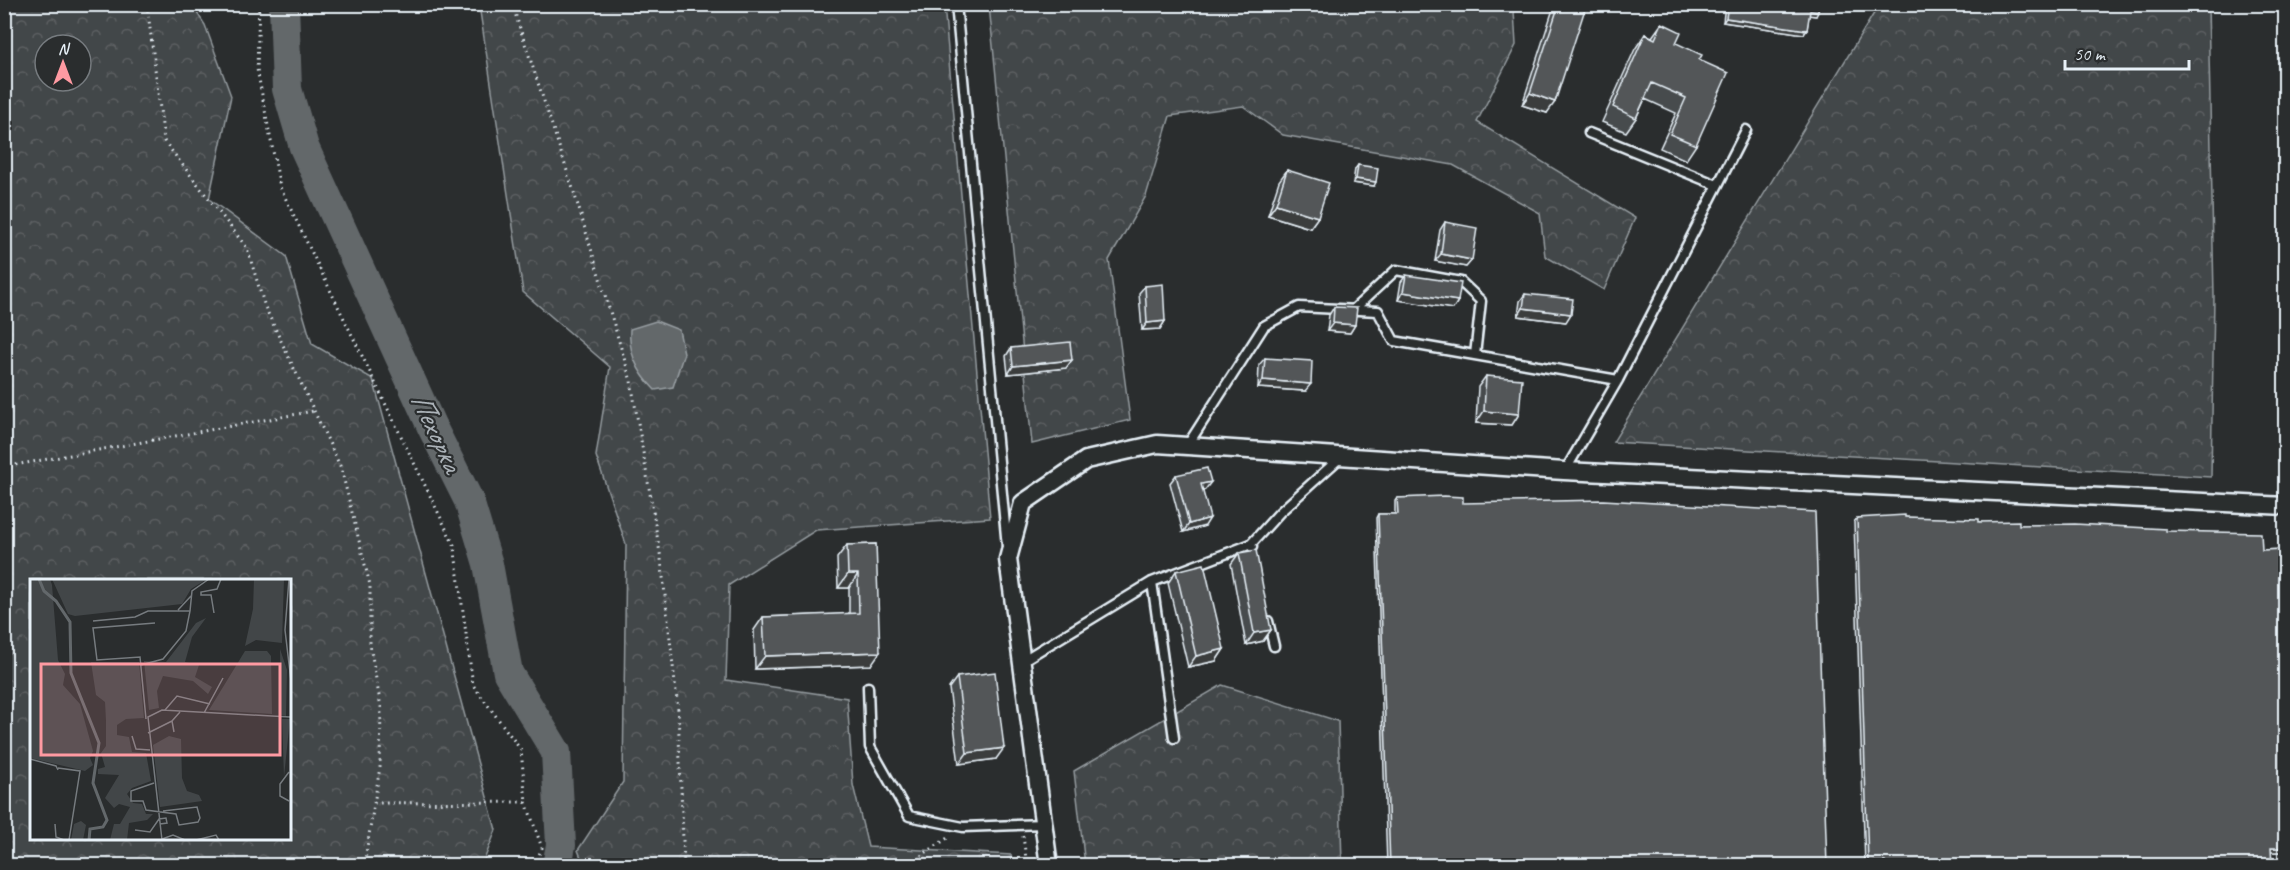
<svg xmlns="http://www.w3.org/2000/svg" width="2290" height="870" font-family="Caveat,sans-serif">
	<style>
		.forest { fill: url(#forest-crowns); stroke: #959ca0; stroke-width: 1.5; fill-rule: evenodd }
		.water { fill: #63686b; stroke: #989fa3; stroke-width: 1.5 }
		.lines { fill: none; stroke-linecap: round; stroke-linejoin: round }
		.river { stroke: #63686b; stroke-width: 30 }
		.lane-casing { stroke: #e8f1f8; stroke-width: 13 }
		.street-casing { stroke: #e8f1f8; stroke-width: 21 }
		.path { stroke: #e8f1f8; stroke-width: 3; stroke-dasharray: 1.5 4.5; stroke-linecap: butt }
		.lane { stroke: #2a2d2e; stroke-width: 8 }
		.street { stroke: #2a2d2e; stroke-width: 16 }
		.wall { fill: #474b4d; stroke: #e8f1f8; stroke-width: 1.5 }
		.shaded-wall { fill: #3a3d3e; stroke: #e8f1f8; stroke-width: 1.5 }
		.building { fill: #535759; stroke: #e8f1f8; stroke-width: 1.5 }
		.labels { text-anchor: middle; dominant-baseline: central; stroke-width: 4.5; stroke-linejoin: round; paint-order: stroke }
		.water-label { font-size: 30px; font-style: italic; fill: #acb3b9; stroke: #2a2d2e }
		.inset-river { fill: none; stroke: #63686b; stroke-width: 3 }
		.inset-road { fill: none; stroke: #767b7f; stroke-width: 1.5 }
		.view { fill: #ff9aa2; fill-opacity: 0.15; stroke: #ff9aa2; stroke-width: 3 }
		.inset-edge { fill: none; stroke: #e8f1f8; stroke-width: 3 }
	</style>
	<defs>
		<pattern id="forest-crowns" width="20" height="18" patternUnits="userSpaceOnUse" patternTransform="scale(1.5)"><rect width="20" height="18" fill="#424648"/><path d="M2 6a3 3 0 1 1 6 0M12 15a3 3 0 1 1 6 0" fill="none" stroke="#5d6163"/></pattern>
	</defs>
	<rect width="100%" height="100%" fill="#2a2d2e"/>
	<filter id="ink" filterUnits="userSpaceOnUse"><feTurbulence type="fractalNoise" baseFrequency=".0167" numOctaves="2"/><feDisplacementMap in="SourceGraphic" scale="12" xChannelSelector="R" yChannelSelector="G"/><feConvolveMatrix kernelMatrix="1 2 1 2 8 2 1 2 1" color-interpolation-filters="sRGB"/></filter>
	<g filter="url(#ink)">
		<path class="forest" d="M5 4 192 5 205 25 231 96 209 199 286 256 312 344 373 379 496 830 482 865H5ZM45 45H81V81H45ZM32 580H290V838H32Z
			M1419 4 1426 9 1514 11 1516 45 1477 122 1635 218 1604 290 1545 256 1540 213 1453 165 1283 135 1243 106 1170 116 1146 196 1109 260 1130 420 1032 444 989 5Z
			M479 5H944L990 518 816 530 729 585 726 680 847 698 853 785 868 847 1011 855 1012 865H584L578 850 623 782 626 544 596 456 610 367 523 292Z
			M1879 5H2208L2214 296 2211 477 1613 442Z
			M1222 685 1338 721 1342 865H1085L1074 771Z"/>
		<path class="water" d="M656 321 679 330 684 353 673 387 655 390C638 373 628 352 630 329Z"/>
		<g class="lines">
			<path class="river" d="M284 4 287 89 304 147 432 427 469 501 488 564 508 673 556 752 561 845 557 866"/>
			<g class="lane-casing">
				<path id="lane" d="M956 4 1007 547
					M1589 133 1717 185
					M1353 310 1396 270 1461 282 1481 301 1475 355
					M1187 446 1264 326 1299 307 1378 311 1394 341 1618 380
					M1565 471 1618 380 1746 130
					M1252 547 1251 544 1280 512 1341 457
					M1152 582 1174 738
					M1268 621 1274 646
					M1022 661 1152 582 1251 544
					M868 687 870 747 909 816 963 827 1044 824"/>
			</g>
			<g class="street-casing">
				<path id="street" d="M1049 866 1008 559 1023 503 1086 460 1157 444 1564 471 2286 506"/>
			</g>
			<path class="path" d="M147 4 164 141 247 248 265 307 341 468 370 585V645L381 707 380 767 364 866
				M259 4 257 69 280 187 454 545 473 685 521 750 526 802 375 803
				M512 4 573 189 631 381 661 559 678 710 684 866
				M4 467 314 411
				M526 802 542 848 534 866
				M1023 836 1027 866
				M906 866 949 837"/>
			<use href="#lane" class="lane"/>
			<use href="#street" class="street"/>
		</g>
		<path class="wall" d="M1556 4H1582L1547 113 1522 105 1553 9Z
			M1725 4H1819L1816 16 1809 15 1807 30 1804 34 1723 22Z
			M1662 23 1676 43 1699 60 1696 145 1686 160 1660 148 1676 113 1645 99 1636 118 1626 132 1602 122 1635 49 1645 34 1652 37Z
			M1358 165 1374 186 1353 183 1355 169Z
			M1287 170 1318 217 1310 228 1268 215 1279 181Z
			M1445 222 1472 260 1466 267 1435 261 1440 230Z
			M1406 275 1458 301 1453 309 1398 300 1401 282Z
			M1145 286 1165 321 1160 329 1142 330 1139 293Z
			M1525 294 1566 322 1518 316 1520 301Z
			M1334 307 1355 325 1350 333 1327 331 1329 315Z
			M1011 348 1066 368 1008 374 1006 356Z
			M1265 358 1305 391 1258 388 1259 365Z
			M1486 376 1519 414 1512 425 1476 423 1478 387Z
			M1176 475 1205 490H1203L1205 526 1183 532 1170 483Z
			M1397 498 1463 503 1827 866H1387L1376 518 1378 514H1395V501Z
			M1905 517 2019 525 2262 550 2286 549V603H2283L2286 688V852H2271L2272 866H1865L1854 522 1857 518Z
			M876 544 871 665 755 669 754 630 763 617 849 614V588H838L837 558 847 545Z
			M1239 553 1271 630 1263 641 1246 645 1231 564Z
			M1176 571 1224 649 1216 661 1188 667 1168 583Z
			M957 677 996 759 959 764 949 688Z"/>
		<path class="shaded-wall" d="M1810 11 1818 12 1816 16 1807 15Z
			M1726 18 1807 30 1804 34 1723 22Z
			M1530 93 1555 102 1547 113 1522 105Z
			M1356 179 1376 182 1374 186 1353 183Z
			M1276 204 1318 217 1310 228 1268 215Z
			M1441 254 1472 260 1466 267 1435 261Z
			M1403 292 1458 301 1453 309 1398 300Z
			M1523 308 1571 314 1566 322 1518 316Z
			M1165 321 1160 329 1142 330 1147 323Z
			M1333 323 1355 325 1350 333 1327 331Z
			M1072 360 1066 368 1008 374 1013 366Z
			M1263 380 1311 384 1305 391 1258 388Z
			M1484 411 1519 414 1512 425 1476 423Z
			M1211 482 1205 490 1196 492 1201 484Z
			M1210 518 1205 526 1183 532 1189 524Z
			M848 574H858L849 588H838Z
			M1271 630 1263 641 1246 645 1254 633Z
			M1224 649 1216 661 1188 667 1196 656Z
			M880 652 871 665 755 669 765 656Z
			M1004 748 996 759 959 764 967 753Z
			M2271 848H2286V852H2268Z
			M1868 862H1885L1883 866H1865Z"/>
		<path class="building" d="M1559 4H1582L1586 6 1555 102 1530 93Z
			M1728 4H1819L1818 12 1810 11 1807 30 1726 18Z
			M1662 23 1681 32 1676 43 1702 55 1699 60 1728 73 1696 145 1670 134 1686 98 1652 83 1636 118 1613 107 1645 34 1655 39Z
			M1358 165 1378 168 1376 182 1356 179Z
			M1287 170 1329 183 1318 217 1276 204Z
			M1445 222 1477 228 1472 260 1441 254Z
			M1406 275 1461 283 1458 301 1403 292Z
			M1163 284 1165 321 1147 323 1145 286Z
			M1525 294 1573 299 1571 314 1523 308Z
			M1334 307 1357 308 1355 325 1333 323Z
			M1070 342 1072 360 1013 366 1011 348Z
			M1265 358 1312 361 1311 384 1263 380Z
			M1486 376 1522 379 1519 414 1484 411Z
			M1207 468 1211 482 1201 484 1210 518 1189 524 1176 475Z
			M1444 496 1463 497V503L1603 500 1815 512 1827 866H1390L1378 514H1398L1397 498Z
			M1905 515V517L1979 519V522L2019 521V525L2075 524 2166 529V531L2261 533 2262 550 2286 549V599H2283L2286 688V848H2271L2272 866H1886L1885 862H1868L1857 518Z
			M876 544 880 652 765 656 763 617 859 613 858 574H848L847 545Z
			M1256 550 1271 630 1254 633 1239 553Z
			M1204 564 1224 649 1196 656 1176 571Z
			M995 672 1004 748 967 753 957 677Z"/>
	</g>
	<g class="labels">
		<g class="water-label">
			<text transform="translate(437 432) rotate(65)">Пехорка</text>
		</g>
	</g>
	<g transform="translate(30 579)">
		<rect width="261" height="261" fill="#2a2d2e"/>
		<path d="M224 0H254L252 64 226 61 215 67 223 30Z" fill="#424648"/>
		<path d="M0 0H20L22 6 28 81 35 95 33 106 50 125 63 172 60 179 63 186 55 192 0 179ZM176 39 162 58 155 83 169 86 165 98 182 108 178 115 163 102 133 97 127 112 129 129 119 131 114 82 136 83 166 44ZM250 70 257 91 256 137 251 136ZM215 72H237L241 77 242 135 179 131ZM61 83H109L114 139 96 140 87 146V156L99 158 102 173 116 174 121 202 102 209 97 215 103 224 112 225 116 235H123L117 241 99 244 97 261H80L84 245H90L100 228 89 225 84 229 75 219 89 196 68 195V190L75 188 71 174 76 167V142L75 123 66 116ZM252 140H260L254 198ZM139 157 151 160 152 199 157 212 169 216 172 222 130 228 123 166ZM51 242 56 246 53 261H41L44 245Z" fill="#424648"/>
		<path d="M22 0H177L161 10 152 25 45 37 38 35Z" fill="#424648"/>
		<path class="inset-river" d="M9 0 14 12 26 22 40 43 41 94 69 164 63 204 77 241 73 248 60 250 59 261"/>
		<path class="inset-road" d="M259 0 255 51 261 102V250M148 31 161 17M160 32 162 12 179 0M184 34 181 16H171V13L187 10 191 0M63 42 105 38 118 32H160L156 52 133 80 111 86M135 131 147 117 180 125M174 134 193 99M116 140 110 78 67 81 63 49 125 44M144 153 142 142 150 133M118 154 142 142M102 157 106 170 120 171M0 180 26 187 28 191M28 189 50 192 39 261M259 193 250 205V217L259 222M124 204 101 212V222H113L116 231 146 235 149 246 168 243 170 239 167 228 133 232M25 245 26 258 34 261M105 251 120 253 129 240 136 239 137 244 130 245M132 260 143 256 155 261M132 261 118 138 132 131 260 138M166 261 186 256 189 261"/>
		<path class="view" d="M11 85H250V176H11Z"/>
		<rect width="261" height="261" class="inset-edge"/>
	</g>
	<rect width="2290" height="870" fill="none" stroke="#2a2d2e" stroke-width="24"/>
	<rect x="12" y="12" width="2266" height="846" fill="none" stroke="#e8f1f8" stroke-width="2" filter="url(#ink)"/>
	<g transform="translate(63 63)"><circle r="28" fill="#2a2d2e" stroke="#767b7f" stroke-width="1.5"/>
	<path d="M0-4.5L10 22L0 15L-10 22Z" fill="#ff9aa2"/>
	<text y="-9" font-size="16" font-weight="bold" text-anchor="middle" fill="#e8f1f8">N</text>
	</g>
	<path d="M2065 60v9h124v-9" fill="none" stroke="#e8f1f8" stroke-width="3"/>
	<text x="2074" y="60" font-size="18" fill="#e8f1f8" stroke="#2a2d2e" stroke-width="4.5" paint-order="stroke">50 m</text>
</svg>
